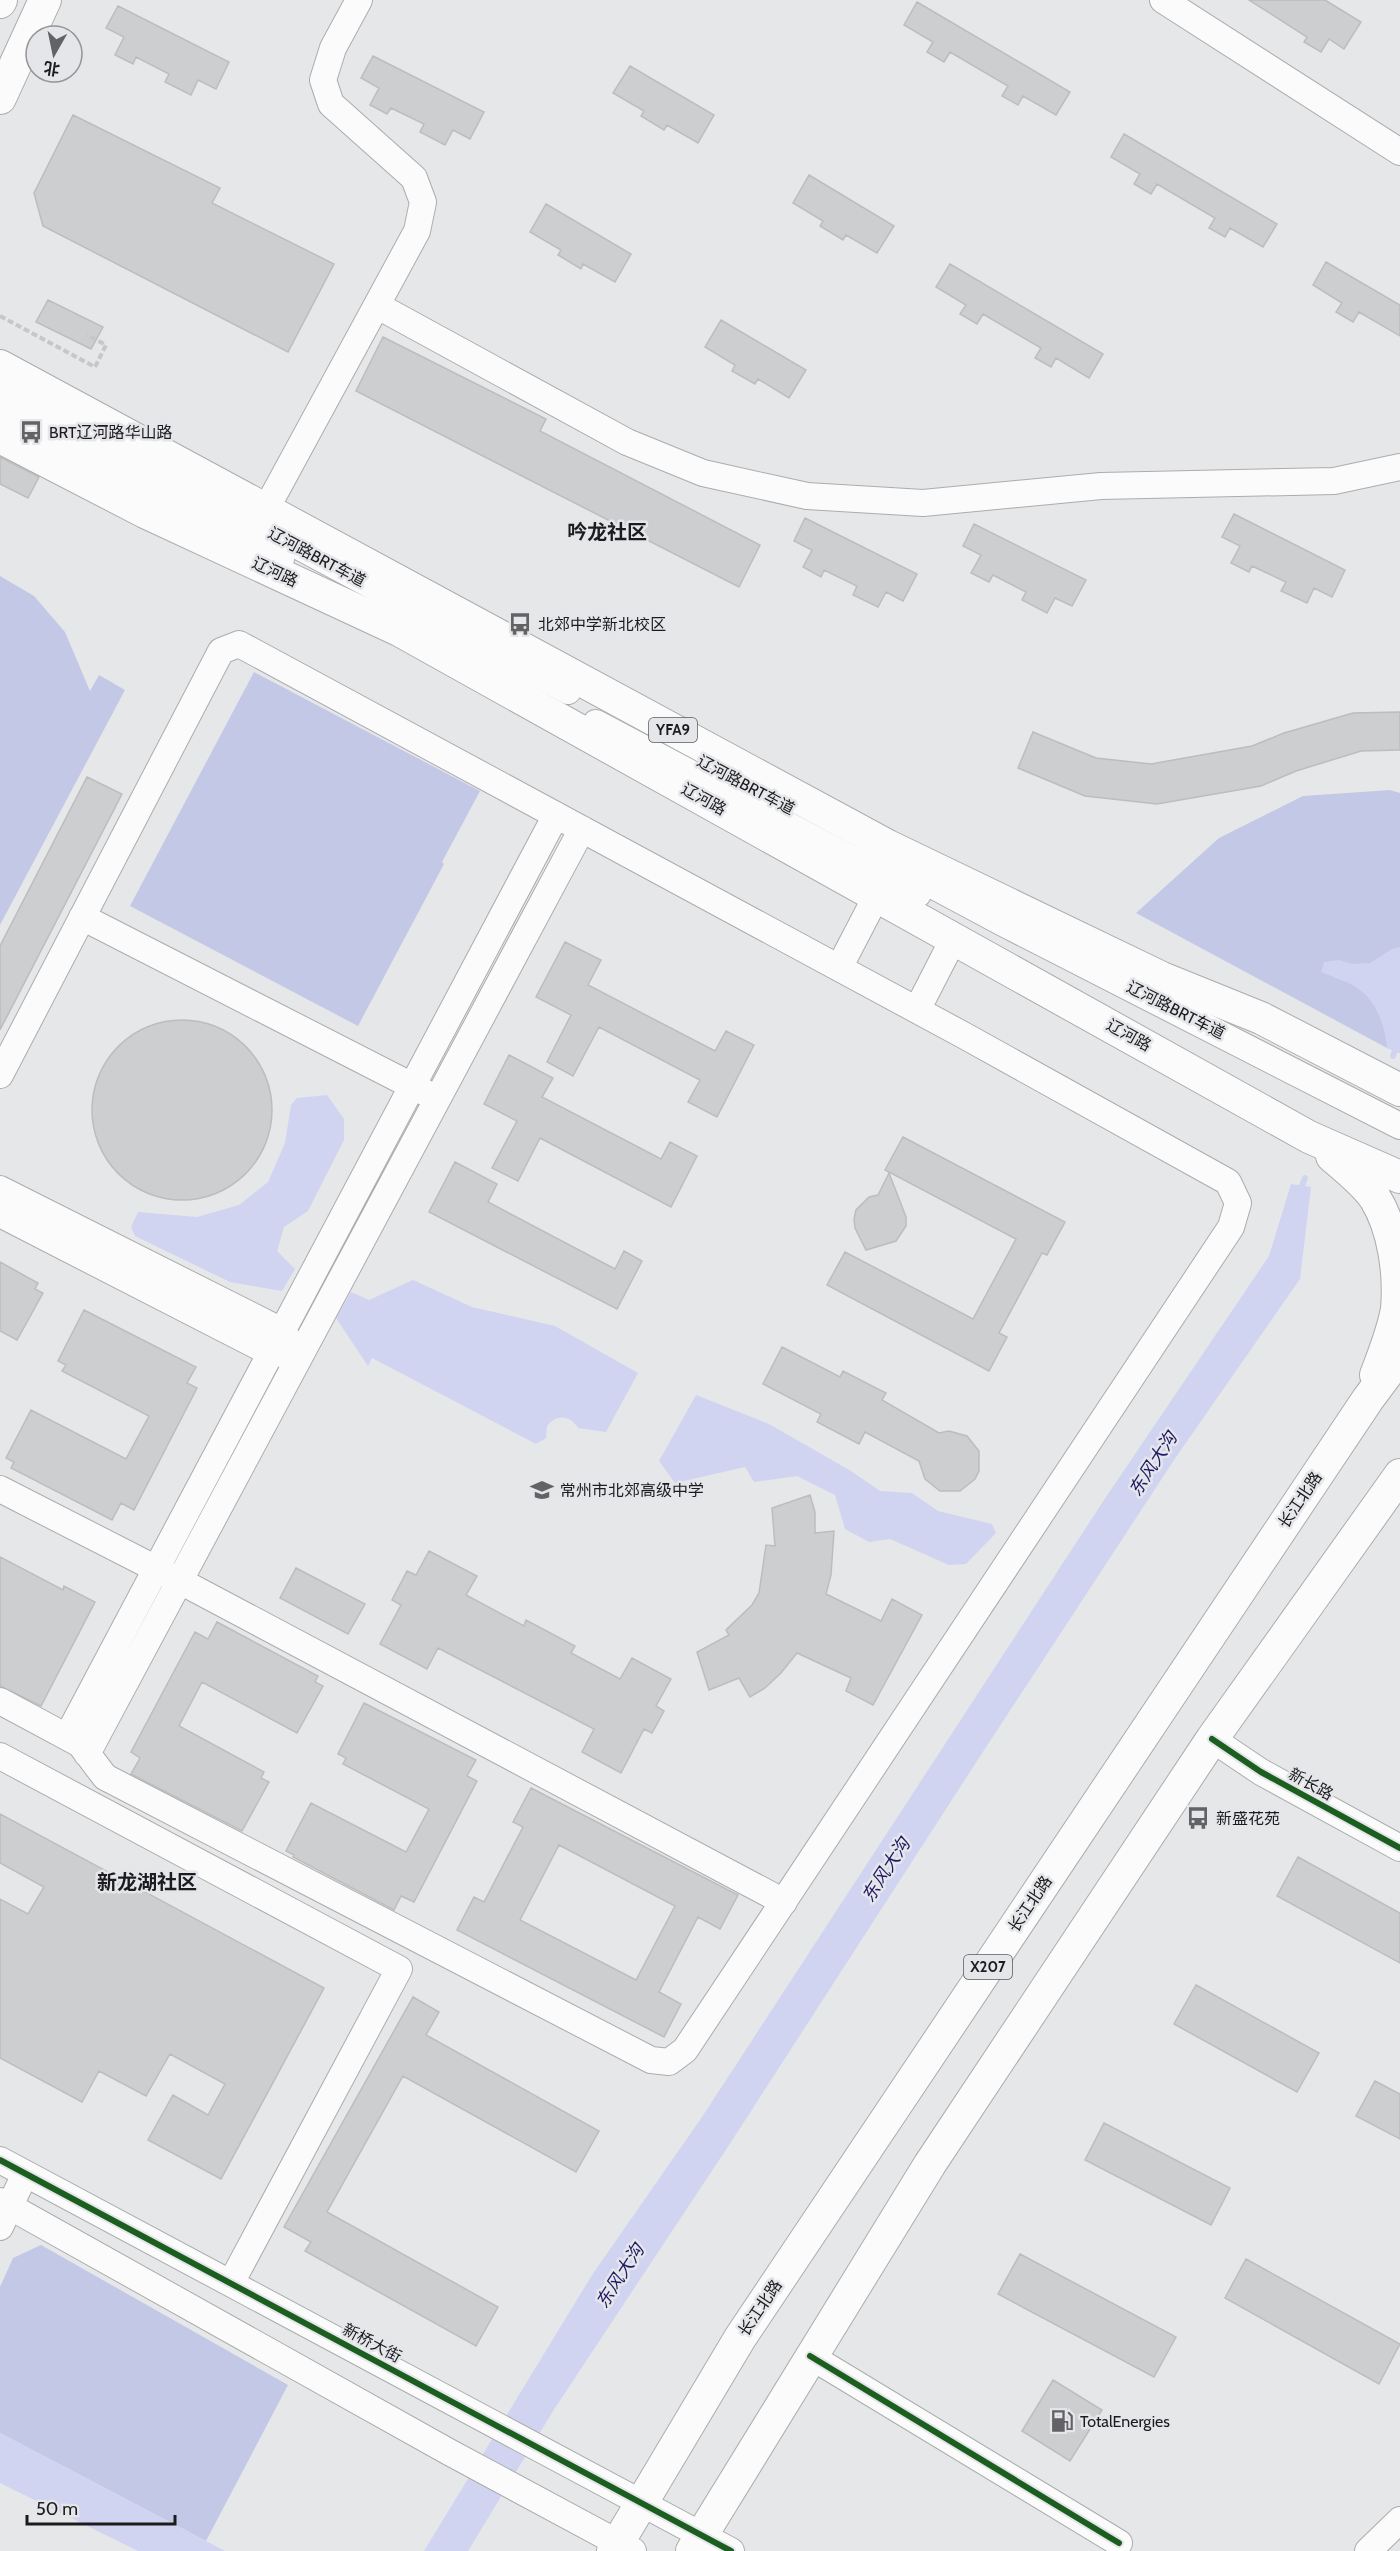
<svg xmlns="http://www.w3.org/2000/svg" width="1400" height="2551" font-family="Cabin,'Noto Sans SC',sans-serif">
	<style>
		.green { fill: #c4c8e7 }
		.water { fill: #d0d4f1 }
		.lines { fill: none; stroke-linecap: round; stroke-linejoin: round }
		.stream { stroke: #d0d4f1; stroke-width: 6 }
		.building { fill: #cdcecf; stroke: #bcbdbe; stroke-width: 1.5; fill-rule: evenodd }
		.minor-casing { stroke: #acacae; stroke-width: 28 }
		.major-casing { stroke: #acacae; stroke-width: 34 }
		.path { stroke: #c7c7c7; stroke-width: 4; stroke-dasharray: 6 3; stroke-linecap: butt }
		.minor { stroke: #fbfbfc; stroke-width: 26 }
		.major { stroke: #fbfbfc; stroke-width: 32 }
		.cycleway-casing { stroke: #e5e6ea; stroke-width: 10 }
		.cycleway { stroke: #1b5e20; stroke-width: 6 }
		.labels { text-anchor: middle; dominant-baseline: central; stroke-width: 5; stroke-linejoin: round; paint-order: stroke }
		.shield { fill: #e5e6ea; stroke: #58595b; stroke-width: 1.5 }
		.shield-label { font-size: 15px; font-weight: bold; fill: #1c1c1e }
		.poi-label { font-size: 16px; fill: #1c1c1e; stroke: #e5e6ea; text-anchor: start }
		.street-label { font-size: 16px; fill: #1c1c1e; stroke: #e5e6ea }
		.water-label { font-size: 18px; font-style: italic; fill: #201965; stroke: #e5e6ea }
		.quarter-label { font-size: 20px; font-weight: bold; fill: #1c1c1e; stroke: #e5e6ea }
	</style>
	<rect width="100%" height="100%" fill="#e6e7e9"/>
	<path class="green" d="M0 576 34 596 65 632 90 691 99 675 125 690 0 925Z
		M254 672 480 791 442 862 444 864 358 1026 130 906Z
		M1390 790 1400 793V1053L1387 1048 1136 913 1219 838 1303 796Z
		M41 2245 288 2385 206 2541 0 2433V2287L13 2258Z"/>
	<path class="water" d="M1400 947V1053L1387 1048C1385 1025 1377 1001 1356 987 1346 981 1332 977 1321 972L1324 962 1339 960 1352 964 1370 963 1392 949Z
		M327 1095 344 1119V1140L308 1211 284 1227 277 1251 295 1269 282 1291 230 1282 135 1236 131 1227 138 1212 197 1217 239 1205 268 1182 285 1143 291 1105 297 1098Z
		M1291 1184 1311 1187 1300 1279 1176 1457 977 1761 731 2142 553 2411 468 2551H424L592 2275 702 2117 1104 1500 1269 1256Z
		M413 1280 472 1307 555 1326 638 1373 606 1432 578 1428C570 1415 557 1414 547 1426L546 1438 536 1444 372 1358 368 1366 336 1318 351 1292 369 1300Z
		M696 1395 769 1424 851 1471 880 1491 912 1493 938 1511 992 1524 996 1533 966 1564 949 1565 890 1539 869 1542 845 1529 835 1495 797 1476 754 1482 745 1467 675 1483 659 1461Z
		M0 2433 225 2551H138L0 2483Z"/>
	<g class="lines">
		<path class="stream" d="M1393 1056 1400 1036
			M1299 1194 1305 1178"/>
	</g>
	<path class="building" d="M1249 0H1325L1361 22 1344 49 1329 39 1321 52 1304 42 1307 37Z
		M917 2 1070 92 1056 115 1023 96 1018 105 1002 96 1008 86 950 52 944 62 927 52 933 42 904 25Z
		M118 6 229 62 216 89 198 80 191 95 165 82 169 74 136 57 133 64 115 55 124 37 106 28Z
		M373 56 484 112 470 139 453 130 445 145 420 132 424 124 391 108 387 114 370 105 379 88 361 78Z
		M630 66 714 115 698 143 667 125 664 130 641 116 644 111 613 93Z
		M73 115 220 188 212 203 334 264 288 352 43 226 34 193Z
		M1124 134 1277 224 1263 247 1230 228 1225 237 1209 228 1215 218 1157 184 1151 194 1134 184 1140 174 1111 157Z
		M809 175 894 226 877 253 846 235 843 240 820 226 823 221 793 203Z
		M546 204 631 254 615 282 583 264 581 269 558 255 561 250 530 232Z
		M1326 262 1400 305V336L1359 312 1353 322 1336 312 1342 303 1313 285Z
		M950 264 1103 354 1089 378 1056 358 1051 367 1035 358 1041 348 983 314 977 324 960 314 966 305 936 287Z
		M48 300 103 327 91 349 36 322Z
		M721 320 806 370 789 398 758 379 755 384 732 371 735 365 705 347Z
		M383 337 546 419 540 431 760 545 739 587 356 391Z
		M0 457 39 477 28 498 0 484Z
		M1234 514 1345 570 1332 597 1314 588 1307 603 1281 591 1286 582 1252 566 1249 572 1231 563 1240 546 1222 537Z
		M805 518 917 574 903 601 886 592 878 607 853 595 857 586 824 570 821 577 803 567 812 550 794 541Z
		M974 524 1086 580 1072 606 1055 598 1047 613 1022 600 1026 592 993 575 989 582 971 573 981 555 963 546Z
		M1400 712V750L1361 751 1296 771 1261 786 1157 804 1085 796 1018 768 1033 732 1096 758 1151 764 1252 746 1284 733 1353 713Z
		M87 777 122 794 0 1030V946Z
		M565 942 601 960 588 985 715 1051 726 1031 754 1045 717 1117 688 1102 700 1080 599 1027 573 1076 547 1062 571 1015 536 997Z
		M92 1110a90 90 0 1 1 180 0a90 90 0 1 1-180 0Z
		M509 1055 553 1078 542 1097 661 1159 670 1142 697 1156 671 1207 540 1138 518 1181 492 1168 517 1121 484 1104Z
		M903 1137 1065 1222 1047 1255 1042 1253 999 1333 1007 1337 989 1371 827 1285 845 1252 973 1319 1016 1239 885 1170Z
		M455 1162 497 1184 488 1202 615 1269 624 1251 642 1261 617 1309 429 1212Z
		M889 1173 906 1217V1226L896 1241 866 1250 855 1228 854 1219 856 1210 869 1197 878 1195Z
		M0 1262 38 1283 35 1289 43 1293 17 1340 0 1331Z
		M84 1310 196 1367 187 1383 197 1388 134 1510 121 1503 112 1520 11 1468 14 1462 6 1458 31 1410 126 1459 149 1416 62 1371 66 1365 58 1361Z
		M782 1347 840 1377 843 1371 886 1393 882 1400 939 1433 949 1431 967 1436 979 1451V1471L975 1479 960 1491H940L925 1479 919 1461 865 1432 859 1444 817 1422 821 1414 763 1384Z
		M810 1495 815 1512V1533L834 1531 831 1575 826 1594 881 1621 892 1599 922 1615 873 1705 846 1691 851 1678 797 1653 781 1673 765 1688 750 1697 739 1678 709 1690 697 1652 729 1635 726 1630 752 1605 759 1593 766 1545 775 1546 772 1508Z
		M429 1551 477 1576 466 1595 524 1626 526 1620 575 1646 571 1653 620 1679 632 1658 671 1679 656 1706 664 1711 652 1733 644 1729 621 1773 582 1752 594 1729 438 1648 427 1669 380 1644 401 1605 392 1600 407 1571 416 1575Z
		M0 1557 63 1590 64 1586 95 1602 41 1706 0 1686Z
		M296 1568 365 1604 348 1634 280 1598Z
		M217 1622 318 1676 315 1682 323 1686 297 1733 202 1682 179 1726 264 1772 261 1778 269 1782 242 1831 131 1774 140 1758 131 1752 195 1632 208 1639Z
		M364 1703 476 1760 467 1776 477 1781 414 1902 401 1896 394 1910 293 1857 294 1855 286 1851 311 1803 406 1852 429 1809 343 1764 346 1758 338 1754Z
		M531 1788 738 1895 720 1929 698 1917 659 1992 681 2004 664 2037 457 1930 474 1897 484 1902 523 1827 513 1822ZM559 1845 675 1906 636 1980 520 1920Z
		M0 1814 324 1988 221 2179 148 2140 173 2095 208 2115 225 2084 170 2054 146 2096 99 2071 82 2102 0 2058V1899L28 1914 44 1887 0 1863Z
		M1298 1857 1400 1913V1963L1277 1896Z
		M1196 1985 1319 2053 1297 2092 1174 2024Z
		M413 1997 439 2012 426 2035 599 2131 576 2172 403 2076 327 2212 498 2307 476 2346 305 2251 311 2242 284 2227Z
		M1375 2081 1400 2094V2139L1356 2116Z
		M1104 2123 1230 2188 1211 2225 1085 2160Z
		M1020 2254 1176 2337 1154 2377 998 2294Z
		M1246 2259 1400 2344 1379 2384 1225 2298Z
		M1053 2380 1102 2410 1070 2461 1022 2431Z"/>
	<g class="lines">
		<g class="minor-casing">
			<path id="minor" d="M1163 0 1400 152
				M378 306 627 442 703 473 807 496 923 503 1101 486 1334 481 1400 467
				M0 386 568 691
				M0 411 281 559
				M265 511 417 231 423 202 414 178 331 104 323 80 333 48 359 0
				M596 723 918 894
				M902 869 1003 923 1400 1126
				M82 917 426 1093
				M839 968 877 895
				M917 1010 954 938
				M0 1075 221 651 239 644 965 1036 1228 1182 1238 1203 1231 1227 685 2050 669 2062 651 2060 105 1777 80 1744 0 1701
				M0 1189 282 1331 300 1355 271 1353 0 1214
				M0 1489 180 1581 784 1902
				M67 1737 556 815
				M1212 1739 1261 1772 1400 1848
				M87 1754 582 829
				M0 1756 399 1969 231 2283
				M0 2160 731 2551
				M0 2201 449 2452 633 2551
				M0 2227 25 2174
				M810 2356 1119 2543
				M1368 2551 1400 2520"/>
		</g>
		<g class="major-casing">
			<path id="major" d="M0 2 1 0
				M0 98 45 0
				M0 366 888 846 1162 978 1261 1018 1400 1090
				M0 437 145 512 399 630 1309 1137 1400 1177
				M1332 1156C1346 1168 1365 1183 1375 1198 1394 1229 1400 1273 1397 1309 1393 1332 1384 1354 1376 1375
				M613 2551 740 2338 1368 1399 1400 1356
				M692 2551 930 2164 1212 1739 1400 1475"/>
		</g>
		<path class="path" d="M0 316 95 367 106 345 87 335"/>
		<use href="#minor" class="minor"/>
		<use href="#major" class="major"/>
		<g class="cycleway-casing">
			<path id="cycleway" d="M1212 1739 1261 1772 1400 1848
				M0 2160 731 2551
				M810 2356 1119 2543"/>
		</g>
		<use href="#cycleway" class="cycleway"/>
	</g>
	<defs>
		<g id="bus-bare" transform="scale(1.8)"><path d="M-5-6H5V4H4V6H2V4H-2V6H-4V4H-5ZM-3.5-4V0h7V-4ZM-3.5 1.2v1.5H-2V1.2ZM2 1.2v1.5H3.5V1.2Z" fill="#636365" stroke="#e5e6ea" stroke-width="2.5" paint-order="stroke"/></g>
		<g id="school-bare" transform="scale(1.8)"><path d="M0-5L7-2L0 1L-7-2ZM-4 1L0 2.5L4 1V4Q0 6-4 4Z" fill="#636365" stroke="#e5e6ea" stroke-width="2.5" paint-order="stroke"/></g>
		<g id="fuel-bare" transform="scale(1.8)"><path d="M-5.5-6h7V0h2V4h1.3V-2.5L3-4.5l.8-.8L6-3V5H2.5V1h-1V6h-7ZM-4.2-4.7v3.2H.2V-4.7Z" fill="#636365" stroke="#e5e6ea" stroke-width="2.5" paint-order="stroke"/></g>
	</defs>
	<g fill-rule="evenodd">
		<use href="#bus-bare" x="31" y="432"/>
		<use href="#bus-bare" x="520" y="624"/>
		<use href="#school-bare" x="542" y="1490"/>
		<use href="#bus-bare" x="1198" y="1818"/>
		<use href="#fuel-bare" x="1062" y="2421"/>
	</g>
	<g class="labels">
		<g class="shield">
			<rect x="649" y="718" width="48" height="24" rx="4.5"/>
			<rect x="964" y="1955" width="48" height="24" rx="4.5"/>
		</g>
		<g class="shield-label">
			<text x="673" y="730">YFA9</text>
			<text x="988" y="1967">X207</text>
		</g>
		<g class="poi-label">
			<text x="49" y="432">BRT辽河路华山路</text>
			<text x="538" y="624">北郊中学新北校区</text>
			<text x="560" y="1490">常州市北郊高级中学</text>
			<text x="1216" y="1818">新盛花苑</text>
			<text x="1080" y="2421">TotalEnergies</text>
		</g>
		<g class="street-label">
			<text transform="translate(317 557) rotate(28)">辽河路BRT车道</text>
			<text transform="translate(275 572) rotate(25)">辽河路</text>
			<text transform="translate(746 785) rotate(28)">辽河路BRT车道</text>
			<text transform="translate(704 799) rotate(29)">辽河路</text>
			<text transform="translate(1176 1010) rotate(27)">辽河路BRT车道</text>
			<text transform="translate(1129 1035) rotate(29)">辽河路</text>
			<text transform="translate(1300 1500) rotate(-56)">长江北路</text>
			<text transform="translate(1311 1784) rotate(29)">新长路</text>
			<text transform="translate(1030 1904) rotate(-56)">长江北路</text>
			<text transform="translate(760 2308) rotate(-56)">长江北路</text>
			<text transform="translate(372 2343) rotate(28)">新桥大街</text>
		</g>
		<g class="water-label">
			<text transform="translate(1153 1464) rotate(-57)">东风大沟</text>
			<text transform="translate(886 1870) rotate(-57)">东风大沟</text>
			<text transform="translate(620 2276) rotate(-57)">东风大沟</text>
		</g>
		<g class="quarter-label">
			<text x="607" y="532">吟龙社区</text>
			<text x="147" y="1882">新龙湖社区</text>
		</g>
	</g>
	<g transform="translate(54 54) rotate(189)"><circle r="28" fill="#e5e6ea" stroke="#959598" stroke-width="1.5"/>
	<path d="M0-4.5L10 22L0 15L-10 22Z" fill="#636365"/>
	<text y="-9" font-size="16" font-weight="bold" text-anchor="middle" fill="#1c1c1e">北</text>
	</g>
	<path d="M27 2515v9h148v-9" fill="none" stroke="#1c1c1e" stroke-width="3"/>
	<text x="36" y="2515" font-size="18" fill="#1c1c1e" stroke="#e5e6ea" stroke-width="4.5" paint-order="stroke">50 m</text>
</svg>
